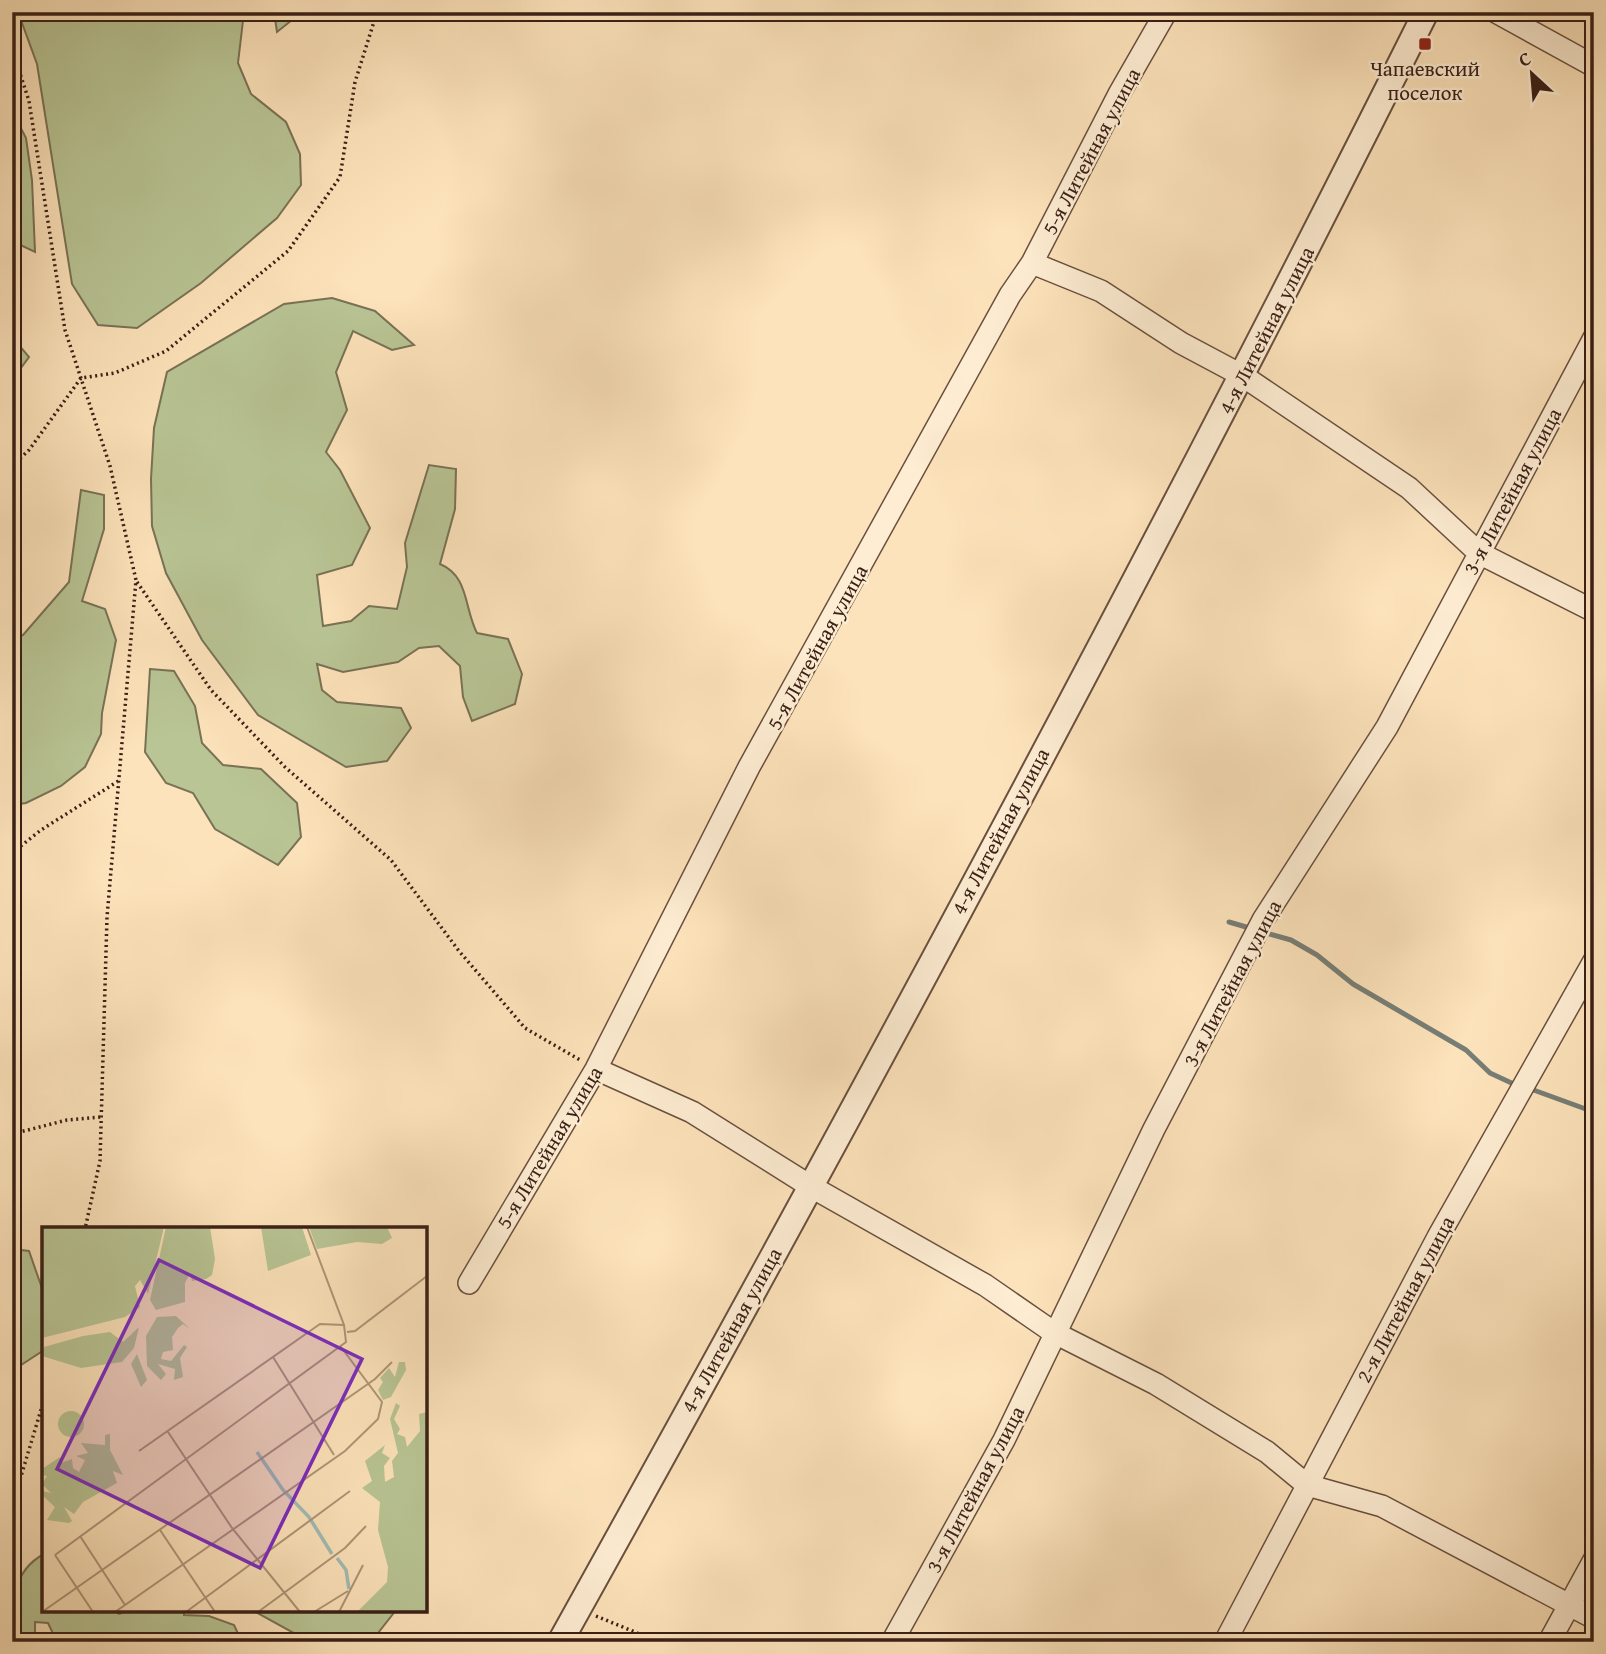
<svg xmlns="http://www.w3.org/2000/svg" width="1606" height="1654" font-family="'Gentium Book Plus',serif">
	<style>
		.green { fill: #b9c595; stroke: #797256; stroke-width: 2 }
		.lines { fill: none; stroke-linecap: round; stroke-linejoin: round }
		.stream { stroke: #777e76; stroke-width: 5 }
		.minor-casing { stroke: #6a503f; stroke-width: 24 }
		.tertiary-casing { stroke: #6a503f; stroke-width: 28 }
		.path { stroke: #391f16; stroke-width: 3.5; stroke-dasharray: 2 3.5; stroke-linecap: butt }
		.minor { stroke: #feedd3; stroke-width: 21 }
		.tertiary { stroke: #feedd3; stroke-width: 24 }
		.poi-dot { fill: #8f2418; stroke: #feedd3; stroke-width: 2.5 }
		.labels { text-anchor: middle; dominant-baseline: central; stroke-width: 5; stroke-linejoin: round; paint-order: stroke }
		.poi-label { font-size: 21px; fill: #391f16; stroke: #feedd3 }
		.street-label { font-size: 21px; fill: #391f16; stroke: #feedd3 }
		.inset-river { fill: none; stroke: #a1bdb6; stroke-width: 3.5 }
		.inset-road { fill: none; stroke: #af9579; stroke-width: 2 }
		.view { fill: #7b2cbf; fill-opacity: 0.15; stroke: #7b2cbf; stroke-width: 3.5 }
		.inset-edge { fill: none; stroke: #391f16; stroke-width: 3.5 }
	</style>
	<rect width="100%" height="100%" fill="#fde3bb"/>
	<filter id="stains"><feTurbulence type="fractalNoise" baseFrequency=".00286" numOctaves="4"/><feColorMatrix values="0 0 0 0 .2 0 0 0 0 .09 0 0 0 0 .02 0 0 0 .5 -.17"/></filter>
	<radialGradient id="worn" r=".72"><stop offset=".6" stop-color="#630" stop-opacity="0"/><stop offset="1" stop-color="#630" stop-opacity=".3"/></radialGradient>
	<path class="green" d="M18 12H244L238 63 251 94 286 122 300 154 301 185 277 218 201 283 137 328 98 325 72 284 37 64Z
		M274 12H302L277 32Z
		M12 82 13 113 26 138 32 180 35 252 12 241Z
		M332 298 375 311 414 345 392 350 353 331 336 372 347 410 326 452 340 470 370 528 352 565 317 575 323 626 351 621 369 606 397 609 407 567 405 543 429 465 456 469 455 509 440 564C469 576 464 608 477 633L508 639 522 674 515 704 472 721 463 697 460 666 439 646 419 648 398 662 343 672 317 664 322 690 337 702 401 708 411 728 387 761 346 767 258 715 202 640 166 573 152 526 151 479 154 428 167 372 284 304Z
		M12 337 29 357 12 380Z
		M81 490 104 495V529L82 601 105 609 116 640 102 713 101 734 85 767 61 786 26 803 12 805V638L23 635 69 582Z
		M150 669 174 671 195 706 202 743 223 765 261 769 297 803 301 837 278 865 215 829 193 793 166 783 145 752Z
		M12 1249 29 1251 44 1294V1350L12 1371Z
		M44 1554V1610H113L119 1614 131 1610H184V1615L209 1616 234 1625 242 1642H57L48 1623 35 1622V1642H12C12 1608 10 1572 44 1554Z
		M252 1610H396L371 1642H310Z"/>
	<g class="lines">
		<path class="stream" d="M1229 922 1253 929
			M1262 932 1291 940 1317 955 1353 984 1466 1050 1490 1073 1518 1086
			M1528 1088 1594 1112"/>
		<g class="minor-casing">
			<path id="minor" d="M1496 12 1594 66
				M1032 263 1101 291 1181 343 1243 376 1409 488 1479 553 1594 611
				M596 1069 692 1112 810 1186 985 1285 1053 1332 1156 1384 1267 1452 1307 1485 1382 1506 1594 1618
				M469 1283 596 1069 749 767 1010 295 1032 263 1119 94 1166 12
				M892 1642 1004 1440 1154 1129 1263 920 1387 727 1594 338
				M1225 1642 1438 1237 1594 961
				M1549 1642 1594 1560"/>
		</g>
		<g class="tertiary-casing">
			<path id="tertiary" d="M560 1642C859 1105 1151 562 1426 12"/>
		</g>
		<path class="path" d="M12 49 29 101 65 330 110 466 136 580 107 917 100 1161 85 1229
			M12 466 29 450 81 378 115 373 166 351 288 251 340 177 355 82 377 12
			M137 582 211 690 285 767 391 860 459 951 525 1028 580 1060
			M12 853 41 830 120 780
			M12 1134 67 1120 101 1117
			M12 1506 44 1400
			M596 1616 659 1642"/>
		<use href="#minor" class="minor"/>
		<use href="#tertiary" class="tertiary"/>
	</g>
	<rect class="poi-dot" x="1418" y="37" width="14" height="14" rx="3.5"/>
	<g class="labels">
		<g class="poi-label">
			<text x="1425" y="68">Чапаевский<tspan x="1425" dy="24">поселок</tspan></text>
		</g>
		<g class="street-label">
			<text transform="translate(1091 151) rotate(-62)">5-я Литейная улица</text>
			<text transform="translate(1266 330) rotate(-63)">4-я Литейная улица</text>
			<text transform="translate(1512 491) rotate(-62)">3-я Литейная улица</text>
			<text transform="translate(817 647) rotate(-61)">5-я Литейная улица</text>
			<text transform="translate(1000 831) rotate(-62)">4-я Литейная улица</text>
			<text transform="translate(1232 983) rotate(-62)">3-я Литейная улица</text>
			<text transform="translate(549 1147) rotate(-59)">5-я Литейная улица</text>
			<text transform="translate(1405 1299) rotate(-62)">2-я Литейная улица</text>
			<text transform="translate(731 1330) rotate(-61)">4-я Литейная улица</text>
			<text transform="translate(975 1489) rotate(-62)">3-я Литейная улица</text>
		</g>
	</g>
	<g transform="translate(42 1227)">
		<rect width="385" height="385" fill="#fde3bb"/>
		<path d="M0 0H122L106 67 98 53 93 59 98 80 83 90 0 111ZM124 0H168L173 32 170 48 164 52 150 54 148 46 143 56V75L114 83 108 73ZM219 0H260L269 28 226 44ZM267 0H345L350 11 340 17 315 15 275 22ZM134 89 148 102 141 97 136 101 130 110 131 123 121 125 119 132 129 134 142 118 145 120 138 131 141 150 132 153 133 142 116 137 124 147 119 153 105 139 104 109 115 90ZM97 100 92 121 80 135 39 141 0 129 2 120 41 109 68 105 81 115ZM95 127 105 153 99 160 89 137ZM357 135H363L364 143 349 170 341 173 336 163 341 155 338 151 347 141 353 150ZM354 176 358 179 352 192 358 202 355 207 363 210 365 220 378 204 377 187 385 185V385H315L345 355 346 340 336 303 338 275 320 261 330 254 323 234 343 218 340 226 348 231 342 239 343 255 352 250 350 234 356 226 348 192ZM16 197a13 13 0 1 1 26 0a13 13 0 1 1-26 0ZM68 207V223L81 248 71 244 75 256 41 275 32 287 22 280 30 294 27 296 5 293 13 280 0 268V264L9 266 0 257 5 249 0 248V242L18 230 19 236 30 232 31 241 37 245 43 233 34 229 46 226 39 216 63 218V208Z" fill="#b9c595"/>
		<path class="inset-river" d="M215 225 241 263 267 290 290 327M295 331 304 343 307 362"/>
		<path class="inset-road" d="M305 105 313 104 385 49M231 130 292 228M126 205 190 301 258 385M97 224 278 97 302 98M118 303 173 385M38 309 83 378M13 328 304 115 302 98 265 0M13 328 51 385M0 385 333 152 350 135M73 385 303 224 336 192 340 175 299 120M144 385 308 264M216 385 303 321 324 299M272 385 306 364M297 385 321 338"/>
		<path class="view" d="M117 33 320 132 218 341 15 242Z"/>
		<rect width="385" height="385" class="inset-edge"/>
	</g>
	<rect width="1606" height="1654" fill="none" stroke="#fde3bb" stroke-width="42"/>
	<rect x="14" y="14" width="1578" height="1626" fill="none" stroke="#391f16" stroke-width="3.5"/>
	<rect x="21" y="21" width="1564" height="1612" fill="none" stroke="#391f16" stroke-width="2"/>
	<g transform="translate(1532 74) rotate(334)" stroke="#feedd3" stroke-width="5" paint-order="stroke">
	<path d="M0-5L12 26L0 18L-12 26Z" fill="#391f16"/>
	<text y="-10" font-size="19" font-weight="bold" text-anchor="middle" fill="#391f16">С</text>
	</g>
	<rect width="100%" height="100%" filter="url(#stains)"/>
	<rect width="100%" height="100%" fill="url(#worn)"/>
</svg>
